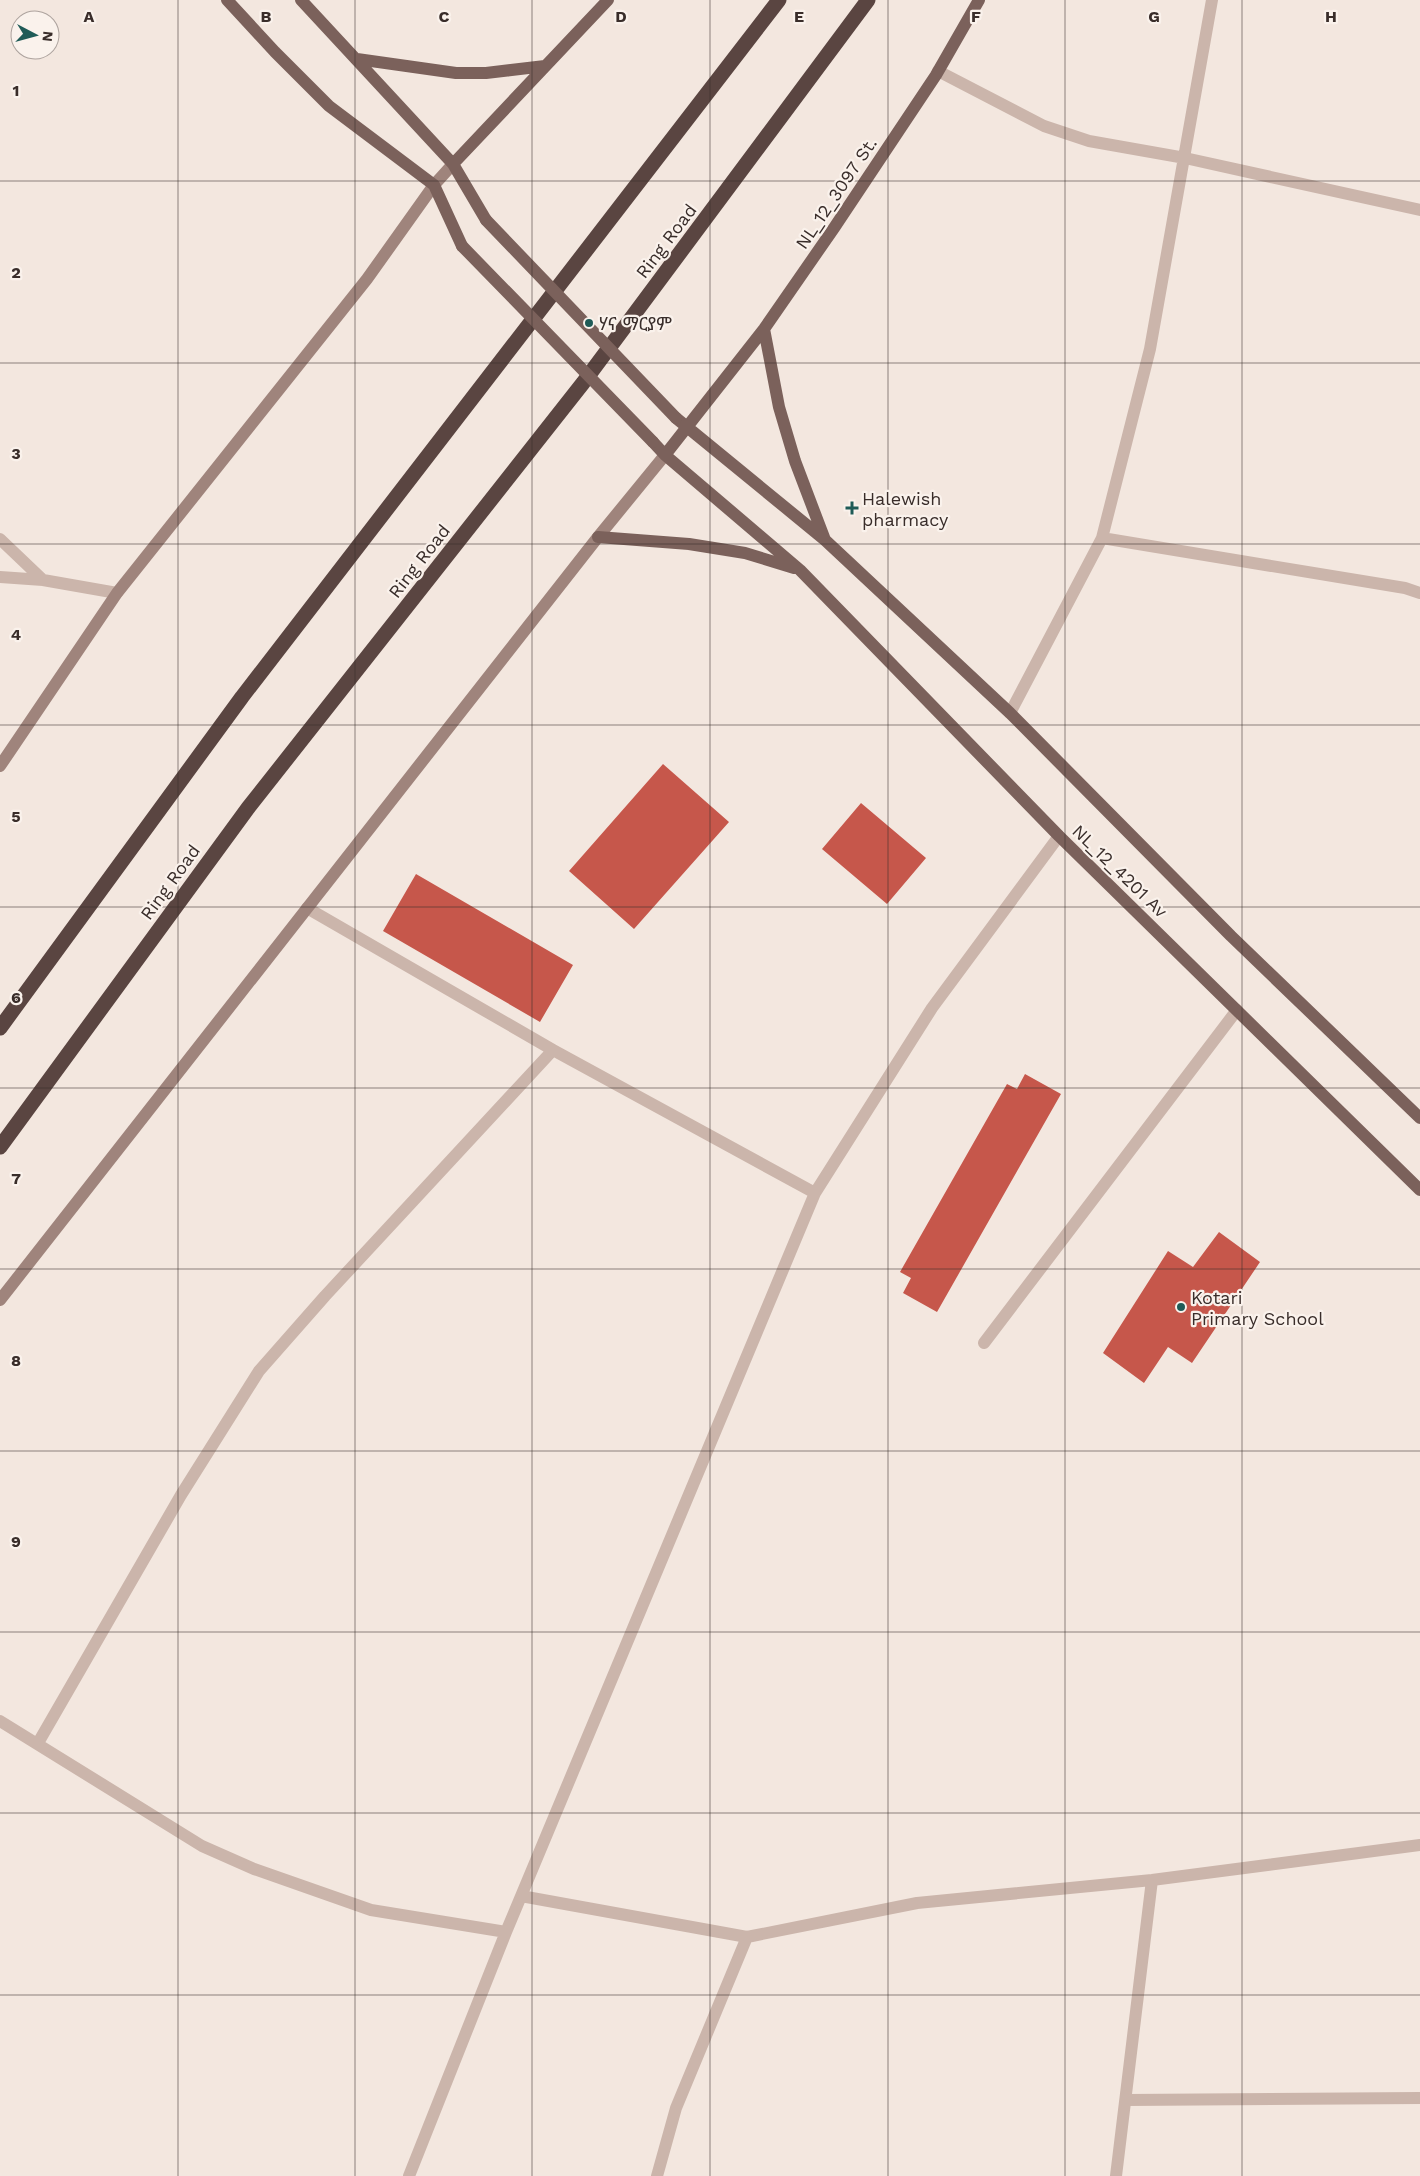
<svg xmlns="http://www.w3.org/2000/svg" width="1420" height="2176" font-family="'Work Sans','Noto Sans Ethiopic',sans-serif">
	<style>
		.building { fill: #c6574b }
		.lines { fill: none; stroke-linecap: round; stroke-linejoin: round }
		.lane { stroke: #cbb5ab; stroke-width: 12 }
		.street { stroke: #cbb5ab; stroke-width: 12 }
		.secondary { stroke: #9f847c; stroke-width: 12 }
		.primary { stroke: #7b615b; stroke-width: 12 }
		.highway { stroke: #5a4541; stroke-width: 15 }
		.primary-bridge { stroke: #7b615b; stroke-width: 12 }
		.grid { fill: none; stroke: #392d2a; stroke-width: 1; stroke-opacity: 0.55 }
		.poi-dot { fill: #1f5b57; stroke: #faf2ec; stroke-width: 2 }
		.labels { text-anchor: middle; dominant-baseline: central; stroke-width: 4.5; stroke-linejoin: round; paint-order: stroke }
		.street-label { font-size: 18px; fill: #392d2a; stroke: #faf2ec }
		.poi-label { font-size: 18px; fill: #392d2a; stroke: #faf2ec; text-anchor: start }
		.grid-label { font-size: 16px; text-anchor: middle; font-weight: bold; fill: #392d2a; stroke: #faf2ec; stroke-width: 4.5; stroke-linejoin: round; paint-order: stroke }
	</style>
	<rect width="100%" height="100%" fill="#f3e7df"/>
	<path class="building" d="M663 764 729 822 634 929 569 871Z
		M861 803 926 858 887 904 822 849Z
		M416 874 573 965 540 1022 383 931Z
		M1025 1074 1061 1094 937 1312 903 1293 911 1278 900 1272 1007 1084 1017 1089Z
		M1219 1232 1260 1262 1192 1363 1168 1347 1144 1383 1103 1353 1168 1251 1193 1267Z"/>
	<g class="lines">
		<path class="lane" d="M984 1343 1237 1010"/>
		<path class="street" d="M938 71 1044 126 1089 141 1185 158 1420 210
			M1102 538 1405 588 1420 593
			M0 539 43 580
			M0 577 43 580 117 593
			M1010 713 1102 538 1150 349 1212 0
			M307 908 553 1050 815 1193
			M0 1721 202 1846 254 1869 371 1910 506 1932
			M38 1743 181 1495 259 1371 325 1296 553 1050
			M521 1896 747 1937
			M1126 2100 1420 2098
			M409 2176 506 1932 815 1193 932 1008 1059 836
			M657 2176 676 2108 747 1937 917 1903 1152 1880 1420 1845
			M1116 2176 1152 1880"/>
		<path class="secondary" d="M0 766 117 593 367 279 434 185 453 164
			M0 1300 598 537 665 455"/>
		<path class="primary" d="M227 0 275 52 329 106 434 185 462 246
			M301 0 453 164 486 220
			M357 59 456 73H486L545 66
			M453 164 608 0
			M764 329 779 407 795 461 825 540
			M676 418 825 540 1010 713 1231 936 1420 1118
			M653 442 665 455 800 570 1059 836 1420 1190
			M665 455 764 329 834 228 936 75 979 0
			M598 537 689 544 745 553 794 568"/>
		<path class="highway" d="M0 1028 242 697 779 0
			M0 1147 248 808 583 383 868 0"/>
		<path class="primary-bridge" d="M486 220 676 418
			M462 246 653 442"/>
	</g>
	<path class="grid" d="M178 0V2176M355 0V2176M532 0V2176M710 0V2176M888 0V2176M1065 0V2176M1242 0V2176M0 181H1420M0 363H1420M0 544H1420M0 725H1420M0 907H1420M0 1088H1420M0 1269H1420M0 1451H1420M0 1632H1420M0 1813H1420M0 1995H1420"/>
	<g class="poi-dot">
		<circle cx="589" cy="323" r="5"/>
		<path d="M849.5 500.5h5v5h5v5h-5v5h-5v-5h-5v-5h5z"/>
		<circle cx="1181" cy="1307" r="5"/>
	</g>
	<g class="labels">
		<g class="street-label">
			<text transform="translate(836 193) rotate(-56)">NL_12_3097 St.</text>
			<text transform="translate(666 241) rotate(-53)">Ring Road</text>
			<text transform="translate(419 561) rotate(-52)">Ring Road</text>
			<text transform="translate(1120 871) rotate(44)">NL_12_4201 Av</text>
			<text transform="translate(170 882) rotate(-54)">Ring Road</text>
		</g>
		<g class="poi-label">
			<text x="599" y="323">ሃና ማርያም</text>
			<text x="862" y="498">Halewish<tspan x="862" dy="21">pharmacy</tspan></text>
			<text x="1191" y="1297">Kotari<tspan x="1191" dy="21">Primary School</tspan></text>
		</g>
	</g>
	<g class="grid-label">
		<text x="89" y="22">A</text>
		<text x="266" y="22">B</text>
		<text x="444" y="22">C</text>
		<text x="621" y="22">D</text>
		<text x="799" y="22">E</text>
		<text x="976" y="22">F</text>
		<text x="1154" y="22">G</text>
		<text x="1331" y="22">H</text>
		<text x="16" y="96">1</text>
		<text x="16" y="278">2</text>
		<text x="16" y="459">3</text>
		<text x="16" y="640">4</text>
		<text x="16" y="822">5</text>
		<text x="16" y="1003">6</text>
		<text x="16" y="1184">7</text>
		<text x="16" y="1366">8</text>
		<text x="16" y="1547">9</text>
	</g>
	<g transform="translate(35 35) rotate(96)"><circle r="24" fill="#faf2ec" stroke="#ada39e"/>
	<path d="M0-4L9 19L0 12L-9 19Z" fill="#1f5b57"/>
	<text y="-8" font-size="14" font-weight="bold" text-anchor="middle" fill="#392d2a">N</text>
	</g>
</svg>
